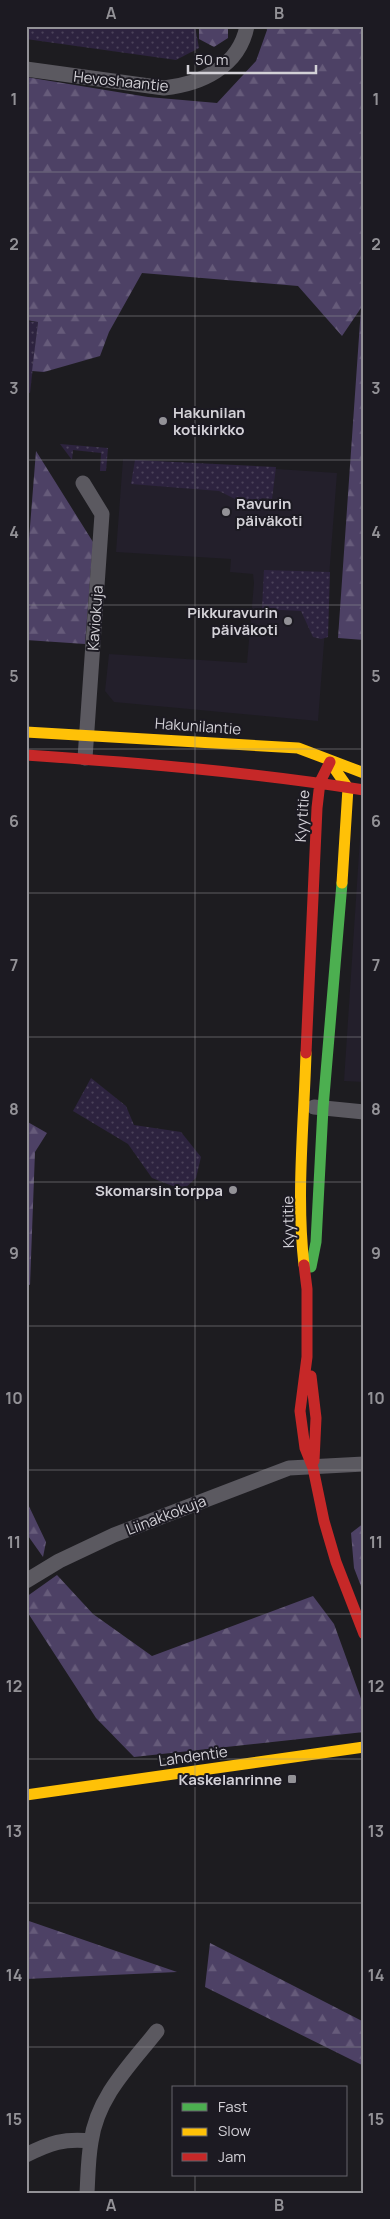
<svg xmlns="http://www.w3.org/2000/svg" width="390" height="2219" font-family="Manrope,sans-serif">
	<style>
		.built { fill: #231f2b }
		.grass { fill: url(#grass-dots) }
		.forest { fill: url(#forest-firs) }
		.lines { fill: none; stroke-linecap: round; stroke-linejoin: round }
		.street { stroke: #5b5960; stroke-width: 15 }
		.fast { stroke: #4caf50; stroke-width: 11 }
		.slow { stroke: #ffc107; stroke-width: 11 }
		.jam { stroke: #c62828; stroke-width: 11 }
		.grid { fill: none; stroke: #939297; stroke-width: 1; stroke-opacity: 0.55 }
		.poi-dot { fill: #939297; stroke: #1c1a22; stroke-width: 2 }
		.labels { text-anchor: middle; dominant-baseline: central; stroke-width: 4; stroke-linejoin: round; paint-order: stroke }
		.street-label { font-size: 15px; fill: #d3d1d7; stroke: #1c1a22 }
		.poi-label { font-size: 15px; font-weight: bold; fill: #d3d1d7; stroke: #1c1a22; text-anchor: end }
		.neatline { fill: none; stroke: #939297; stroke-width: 2 }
		.grid-label { font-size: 16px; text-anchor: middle; font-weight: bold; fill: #939297 }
	</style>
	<defs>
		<pattern id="grass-dots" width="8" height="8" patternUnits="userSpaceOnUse" patternTransform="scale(1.25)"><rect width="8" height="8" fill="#2d233f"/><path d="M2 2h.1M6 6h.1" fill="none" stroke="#4b425a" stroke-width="1.8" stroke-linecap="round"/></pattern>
		<pattern id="forest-firs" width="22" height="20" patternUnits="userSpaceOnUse" patternTransform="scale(1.25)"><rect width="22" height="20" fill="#4d4165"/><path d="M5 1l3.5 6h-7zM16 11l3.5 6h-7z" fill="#665b7a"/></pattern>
	</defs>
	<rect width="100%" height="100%" fill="#1d1c20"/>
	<path class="built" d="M123 459 337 473 318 721 114 702 105 691 109 654 247 663 254 583 253 574 230 572 231 559 116 552Z
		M364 821V1082L344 1081 361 823Z"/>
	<path class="grass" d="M26 26H195L199 48 176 60 26 39Z
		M26 321 38 322 30 393 26 392Z
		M60 444 108 448 106 471H100L101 453 73 450 72 460Z
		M135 460 276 467 272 499 262 498 251 507 219 491 131 484Z
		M264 570 330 572 328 637 321 639 313 637 301 611 262 609Z
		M91 1078 126 1106 134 1125 181 1132 201 1157 196 1178 183 1190 152 1178 128 1144 73 1111Z"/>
	<path class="forest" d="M199 26H228V38L214 47 199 39Z
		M266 26H364V640L338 638 361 308 342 336 298 286 142 273 109 332 100 356 44 372 32 371 38 322 26 320V77L148 97 217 103 256 61 267 30Z
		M36 451 93 542 85 644 26 640V577Z
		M26 1121 47 1133 35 1152 30 1285H26Z
		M26 1500 46 1542 43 1557 26 1533Z
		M364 1523V1594L354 1568 351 1533Z
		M57 1575 93 1614 152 1656 313 1596 334 1624 364 1707V1732L134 1757 96 1718 26 1610V1597Z
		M26 1920 177 1972 26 1979Z
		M210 1943 364 2022V2066L205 1987Z"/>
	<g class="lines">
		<path class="street" d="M26 69 164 88C201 84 239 67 247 26
			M83 483 102 514 85 758
			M314 1107 364 1112
			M26 1581 59 1561 114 1535 289 1468 364 1464
			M26 2155C50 2143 64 2138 91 2141
			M87 2193C88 2176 88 2159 91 2142 97 2097 130 2065 157 2031"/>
		<path class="fast" d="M311 1267 316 1242 323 1108 342 883"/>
		<path class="slow" d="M26 732 298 748 364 773
			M330 762 348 788 342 883
			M304 1265C296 1195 304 1123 306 1053
			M26 1795 364 1747"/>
		<path class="jam" d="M26 755C139 763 252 772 364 790
			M306 1053 317 808 320 782 330 762
			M304 1265 307 1289V1357L300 1411 305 1448 313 1468 324 1521 336 1562 364 1634
			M311 1376 316 1418 314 1461"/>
	</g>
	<path class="grid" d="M195 26V2088M26 172H364M26 316H364M26 460H364M26 605H364M26 749H364M26 893H364M26 1037H364M26 1182H364M26 1326H364M26 1470H364M26 1614H364M26 1759H364M26 1903H364M26 2047H364M195 2175V2193"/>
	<g class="poi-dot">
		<circle cx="163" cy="421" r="5"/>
		<circle cx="226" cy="512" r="5"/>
		<circle cx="288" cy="621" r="5"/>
		<circle cx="233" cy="1190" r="5"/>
		<rect x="287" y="1774" width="10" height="10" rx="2.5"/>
	</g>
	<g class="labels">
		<g class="street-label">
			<text transform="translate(121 81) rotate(6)">Hevoshaantie</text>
			<text transform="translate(95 618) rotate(-86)">Kaviokuja</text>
			<text transform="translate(198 726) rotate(4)">Hakunilantie</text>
			<text transform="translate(302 816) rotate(-86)">Kyytitie</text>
			<text transform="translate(288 1222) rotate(-91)">Kyytitie</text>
			<text transform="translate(166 1515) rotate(-21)">Liinakkokuja</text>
			<text transform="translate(193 1756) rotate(-8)">Lahdentie</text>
		</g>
		<g class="poi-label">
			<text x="173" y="412" text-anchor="start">Hakunilan<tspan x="173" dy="17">kotikirkko</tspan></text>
			<text x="236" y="503" text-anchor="start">Ravurin<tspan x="236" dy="17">päiväkoti</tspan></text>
			<text x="278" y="612">Pikkuravurin<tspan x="278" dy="17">päiväkoti</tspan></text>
			<text x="223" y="1190">Skomarsin torppa</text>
			<text x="282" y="1779">Kaskelanrinne</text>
		</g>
	</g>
	<rect width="390" height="2219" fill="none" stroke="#1c1a22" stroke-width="55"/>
	<rect x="172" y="2086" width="175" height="90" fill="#1c1a22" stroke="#65636a"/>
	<rect x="182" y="2103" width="25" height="8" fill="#4caf50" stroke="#65636a"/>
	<text x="218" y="2112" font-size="15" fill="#d3d1d7">Fast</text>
	<rect x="182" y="2128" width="25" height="8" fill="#ffc107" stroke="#65636a"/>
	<text x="218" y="2136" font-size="15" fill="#d3d1d7">Slow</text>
	<rect x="182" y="2153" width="25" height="8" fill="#c62828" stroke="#65636a"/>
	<text x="218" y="2162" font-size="15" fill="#d3d1d7">Jam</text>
	<path d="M188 65v8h128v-8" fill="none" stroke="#d3d1d7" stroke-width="2.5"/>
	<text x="195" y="65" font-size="15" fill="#d3d1d7" stroke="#1c1a22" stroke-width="4" paint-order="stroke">50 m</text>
	<rect x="28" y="28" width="334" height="2164" class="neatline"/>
	<g class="grid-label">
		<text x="111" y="19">A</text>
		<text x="279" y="19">B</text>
		<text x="14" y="105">1</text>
		<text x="376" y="105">1</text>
		<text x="14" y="250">2</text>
		<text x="376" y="250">2</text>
		<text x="14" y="394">3</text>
		<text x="376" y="394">3</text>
		<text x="14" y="538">4</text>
		<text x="376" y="538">4</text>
		<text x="14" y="682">5</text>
		<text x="376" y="682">5</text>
		<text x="14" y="827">6</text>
		<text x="376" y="827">6</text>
		<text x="14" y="971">7</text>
		<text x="376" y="971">7</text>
		<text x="14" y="1115">8</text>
		<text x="376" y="1115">8</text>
		<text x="14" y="1259">9</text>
		<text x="376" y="1259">9</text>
		<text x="14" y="1404">10</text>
		<text x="376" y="1404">10</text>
		<text x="14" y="1548">11</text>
		<text x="376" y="1548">11</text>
		<text x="14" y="1692">12</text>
		<text x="376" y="1692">12</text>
		<text x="14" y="1837">13</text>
		<text x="376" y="1837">13</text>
		<text x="14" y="1981">14</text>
		<text x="376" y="1981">14</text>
		<text x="14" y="2125">15</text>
		<text x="376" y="2125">15</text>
		<text x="111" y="2211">A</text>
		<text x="279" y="2211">B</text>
	</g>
</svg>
